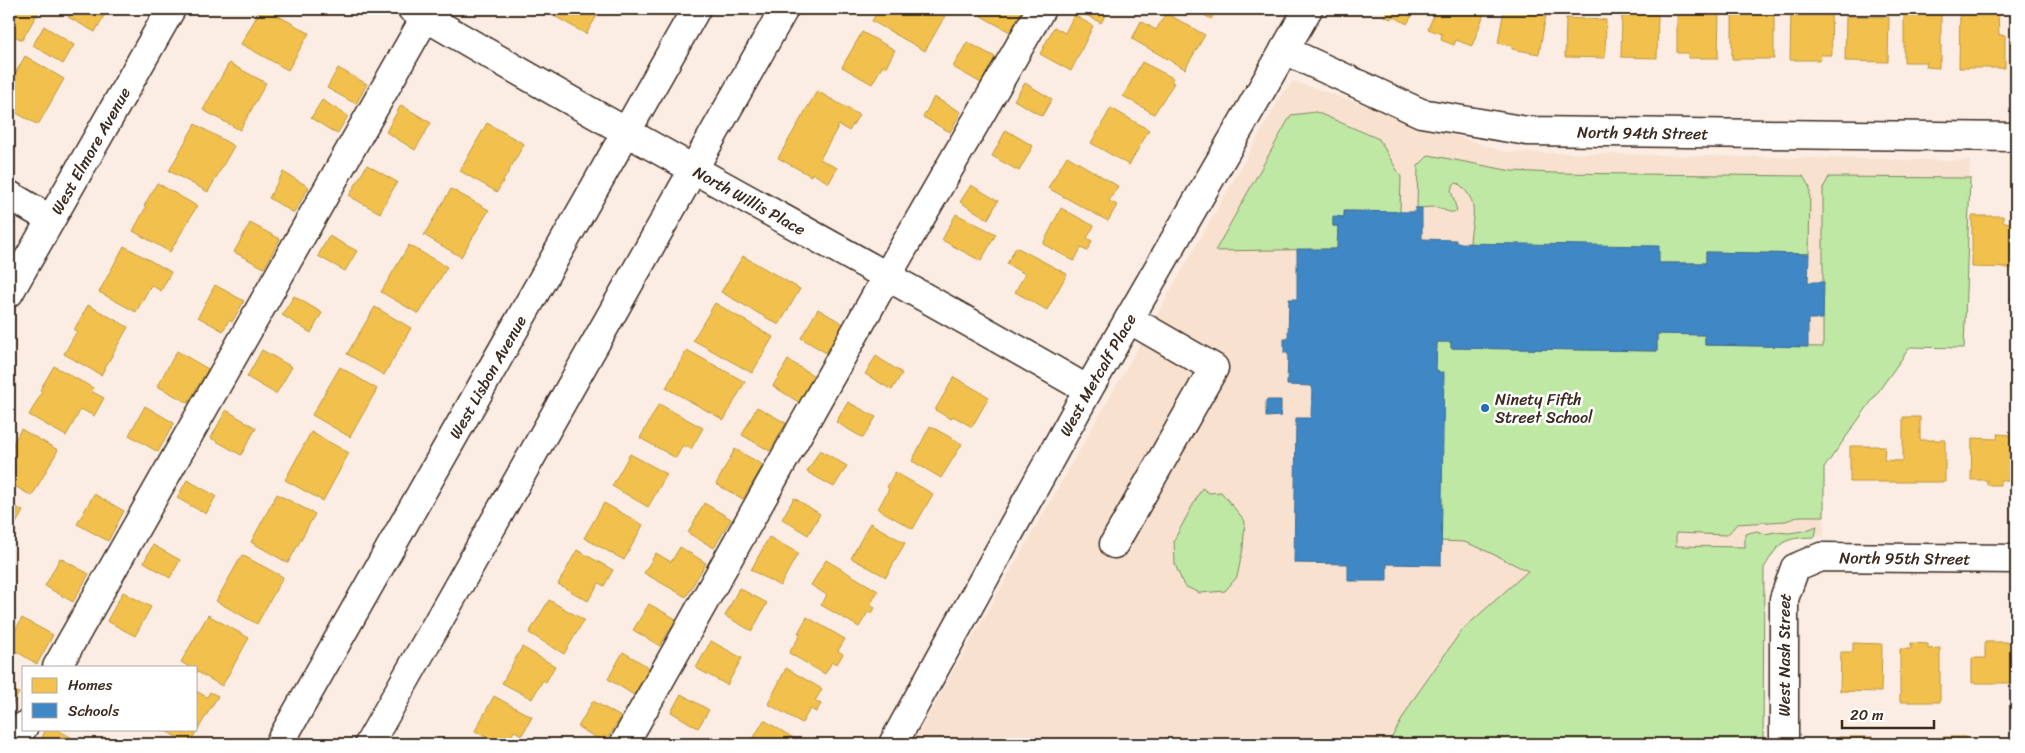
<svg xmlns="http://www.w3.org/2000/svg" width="2025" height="753" font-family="Sriracha,sans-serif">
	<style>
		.built { fill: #f8e1cf }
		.green { fill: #bee8a4; stroke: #7c8961 }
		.homes { fill: #f2c14e; stroke: #bb9440 }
		.schools { fill: #3f88c5; stroke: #3e6c93 }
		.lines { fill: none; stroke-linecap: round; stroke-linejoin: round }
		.minor-casing { stroke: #3b2a1e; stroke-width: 31 }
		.major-casing { stroke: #3b2a1e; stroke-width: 31 }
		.minor { stroke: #fff; stroke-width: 28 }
		.major { stroke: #fff; stroke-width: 28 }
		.poi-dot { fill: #1f6fb2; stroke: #fff; stroke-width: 2 }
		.labels { text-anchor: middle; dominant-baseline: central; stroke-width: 5; stroke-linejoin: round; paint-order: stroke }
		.street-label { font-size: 16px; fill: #3b2a1e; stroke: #fff }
		.poi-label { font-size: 16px; fill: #3b2a1e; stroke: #fff; text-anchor: start }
	</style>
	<rect width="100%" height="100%" fill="#fbede3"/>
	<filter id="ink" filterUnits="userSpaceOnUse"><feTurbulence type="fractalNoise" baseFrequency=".02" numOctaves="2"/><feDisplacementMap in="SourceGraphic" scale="10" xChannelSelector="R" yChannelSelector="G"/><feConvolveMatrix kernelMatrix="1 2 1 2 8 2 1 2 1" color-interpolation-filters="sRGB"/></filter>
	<g filter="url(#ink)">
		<path class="built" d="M1293 81 1504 152 1970 161 1964 348 1910 347 1824 468V536L1795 537 1777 546 1764 568 1763 744H912L1282 95Z"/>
		<path class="green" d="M1316 112 1379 139 1401 177 1400 212 1345 211 1344 217H1333V226H1338L1337 249 1215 251 1291 115Z
			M1429 155 1512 171 1554 173 1803 176 1810 188 1809 254 1706 252V263H1659L1470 244C1471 216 1482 204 1458 183L1454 184 1451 190 1457 211C1448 215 1442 207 1434 207 1428 207 1422 208 1417 208L1418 166Z
			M1829 177 1970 178 1964 348 1910 347 1824 468V516H1800L1786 521 1737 524 1727 535 1676 533V546L1745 547V534L1757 531 1765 534 1775 532 1789 533 1804 531 1817 526 1815 537C1783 538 1780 541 1764 568L1763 744H1388L1413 700 1462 630 1528 571 1480 548 1464 542 1441 541 1439 372 1436 369 1437 342H1451V348L1657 351V334L1705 335V345L1823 347V188Z
			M1202 488 1209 493 1221 492 1245 521 1243 548 1237 577 1225 591 1200 593 1184 586 1175 564 1174 540Z"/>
		<path class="homes" d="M14 9H35L39 11 22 40 9 33V19Z
			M73 9H101L106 12 95 32 68 17Z
			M261 9H266L309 33 288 70 241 44Z
			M551 9H601L586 34 549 13Z
			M879 9H932L945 16 925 51 872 21Z
			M985 9H1023L1010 32 981 16Z
			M1075 9H1109L1101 23Z
			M1194 9H1217L1211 19Z
			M1382 9H1416L1407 24 1393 16 1391 19 1384 16 1387 11Z
			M1436 9H1486L1472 46 1456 40 1454 45 1441 40 1442 34 1428 29Z
			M1504 9H1547L1539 54 1512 49V46L1498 43Z
			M1677 9H1719L1718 58H1688V53H1677Z
			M1732 9H1774V59H1732Z
			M1791 9H1831L1832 55H1820L1821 60H1790Z
			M1904 9H1941V61H1939V68L1926 67 1927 62H1904Z
			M1960 9H1998L1999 35H2005V68H1959Z
			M1166 13 1205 35 1185 69 1132 39 1141 21 1156 30Z
			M1622 13H1658L1657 58 1621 57Z
			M1074 15 1093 26 1071 71 1040 54 1054 27 1065 33Z
			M1846 16 1889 17 1888 62 1845 61Z
			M1566 18 1606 20 1605 58 1565 57Z
			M44 26 74 45 63 64 33 45Z
			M862 32 895 50 886 67 883 65 872 84 842 67Z
			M967 42 995 57 981 83 953 67Z
			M25 56 64 79 38 125 9 109V85Z
			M1142 62 1173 78 1171 81 1174 83 1154 114 1123 96Z
			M229 63 266 83 240 130 203 110Z
			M338 68 367 84 356 104 327 88Z
			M1025 83 1052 99 1042 116 1014 100Z
			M817 91 859 115 849 131 839 125 820 159 837 168 829 183 812 173 811 176 778 158Z
			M934 97 961 112 950 132 923 117Z
			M322 100 348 116 337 134 311 118Z
			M401 105 431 123 415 150 386 132Z
			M1111 108 1149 130 1129 165 1091 143Z
			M487 123 524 144 497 192 460 171Z
			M195 124 234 146 208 192 169 171Z
			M1006 130 1033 146 1019 171 992 156Z
			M1067 156 1118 186 1109 201 1117 205 1108 221 1048 188Z
			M367 165 397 182 380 213 349 196Z
			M283 172 309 187 294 213 269 198Z
			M157 183 197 206 170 252 133 231 146 207 144 206Z
			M971 185 998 201 988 219 960 202Z
			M451 189 489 210 461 257 424 235Z
			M1061 208 1094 226 1087 238 1092 241 1087 251 1081 248 1074 261 1043 244Z
			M956 214 996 234 981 261 942 240Z
			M1972 216H2003V222L2013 223V268L1972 267Z
			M250 223 280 239 264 268 234 252Z
			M329 236 357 251 345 271 318 256Z
			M409 245 447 267 419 314 381 292Z
			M124 246 171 272 161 291 151 285 136 312 99 292Z
			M1016 247 1067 274 1047 310 1015 292 1025 274 1007 264Z
			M743 256 800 289 779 325 721 292Z
			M2011 281H2016V312H2010Z
			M215 285 244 301 232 322 229 320 223 331 198 317Z
			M294 296 322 313 311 333 282 315Z
			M715 303 773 337 752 373 693 340Z
			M88 305 128 327 101 375 64 354 77 331 74 330Z
			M375 307 411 328 384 375 347 354Z
			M818 309 845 325 828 354 801 338Z
			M262 350 292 367 276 394 247 377Z
			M687 350 745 382 724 420 666 388Z
			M177 351 208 369 188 403 157 386Z
			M876 356 902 373 892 390 865 374Z
			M788 360 816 377 800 403 773 386Z
			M54 366 93 388 91 391 104 398 94 416 81 409 66 436 29 415 42 392 40 390Z
			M340 367 377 389 350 437 312 415Z
			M954 377 989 397 972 427 953 416 951 419 935 410Z
			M848 402 876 417 863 438 836 422Z
			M659 404 703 428 691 449 683 445 676 458 640 438Z
			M145 406 174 423 158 452 129 435Z
			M757 407 786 423 770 451 742 435Z
			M226 410 256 428 241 455 211 438Z
			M1903 417H1920V440H1945V482H1850V446H1885L1884 460 1903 461Z
			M930 426 962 444 941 478 912 461Z
			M21 429 58 450 32 496 9 483V451Z
			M311 432 349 453 323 501 285 480Z
			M1998 434 2014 435V440H2016V481L2000 480V485H1987V480H1971L1972 438 1997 439Z
			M735 449 763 465 743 499 716 484Z
			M820 450 847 466 834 487 807 472Z
			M630 454 667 474 648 507 612 486Z
			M895 472 933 494 913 529 878 509 889 489 887 487Z
			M187 480 216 496 206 514 177 498Z
			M94 494 124 511 108 541 77 524Z
			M277 494 315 514 288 563 251 542Z
			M794 498 820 514 808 535 782 519Z
			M9 503 23 511 9 536Z
			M604 503 643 525 624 560 584 538Z
			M704 503 731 519 714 548 688 533Z
			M870 523 905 543 886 577 851 558Z
			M769 537 798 553 780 586 751 570Z
			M153 545 180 560 170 578 144 562Z
			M680 547 706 563 686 597 644 573 656 553 671 562Z
			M577 550 613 570 604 586 599 583 588 601 558 584Z
			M242 555 283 577 257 624 216 601Z
			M60 558 89 574 73 602 45 586Z
			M826 560 878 591 870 605 875 608 871 614 868 612 859 627 821 605 827 595 811 585Z
			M739 588 767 603 752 631 725 616Z
			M123 592 151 607 135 636 107 621Z
			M549 600 584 620 564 654 529 633Z
			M649 604 676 619 660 646 633 630Z
			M208 615 249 638 222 686 196 671V667H189L181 662Z
			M807 617 845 639 838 651 843 654 837 664 832 662 825 674 789 653 801 634 798 633Z
			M22 618 53 635 37 664 9 647V641Z
			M711 641 742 658 727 685 696 668Z
			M1985 642H2016V683H1972V658H1985Z
			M1853 643 1882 644 1881 692 1840 691 1841 652H1853Z
			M1911 643 1928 644V649L1940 648V702H1900V649H1911Z
			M522 647 555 666 546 682 543 680 532 699 502 683Z
			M623 652 650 668 634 695 608 679Z
			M786 668 822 689 815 701 821 704 816 712 810 709 802 723 768 704Z
			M9 687 19 693 9 710Z
			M196 691 207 697 210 692 218 696 189 744 162 729H196Z
			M681 694 709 710 698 728 671 712Z
			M494 696 532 717 522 735 514 731 507 744H498L475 731Z
			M593 701 621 717 605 743 578 727Z
			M764 720 795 739 792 744H750Z
			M46 729H56L76 740 73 744H39Z
			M137 737 150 744H132Z
			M1839 737H1873V744H1839Z
			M1943 737H1966V744H1943Z"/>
		<path class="schools" d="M1415 208H1422V239L1456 240V243L1659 246V263H1706V252L1809 254 1808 282H1824L1823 319H1808V347L1705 345V335L1657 334V351L1451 348V342H1437L1436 369 1439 372H1444L1441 565 1387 564V581H1348V564L1294 563 1296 418H1311L1312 386 1287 385 1288 353H1284V339H1288L1289 299H1297V249H1337L1338 226H1333V216L1344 217V211L1415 212Z
			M1266 400H1281V416L1266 417Z"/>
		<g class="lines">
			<g class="minor-casing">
				<g id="minor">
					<path id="s1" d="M412 9C635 141 864 260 1088 390"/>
					<path id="s2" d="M1284 50 1421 113 1527 131 2016 137"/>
					<path d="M9 195 50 219"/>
					<path id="s3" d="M9 293 171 9"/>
					<path d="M1114 544 1214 368 1129 319"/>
					<path d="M57 667 430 9"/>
					<path d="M13 744 24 726"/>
					<path d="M624 744 887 276 1041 9"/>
					<path id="s4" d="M893 744 1088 390 1308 9"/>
					<path id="s5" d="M1784 744V599L1795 568 1821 557 2016 559"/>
				</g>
			</g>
			<g class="major-casing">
				<g id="major">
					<path id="s6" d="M279 744 696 9"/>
					<path d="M369 744 784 9"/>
				</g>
			</g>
			<use href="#minor" class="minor"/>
			<use href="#major" class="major"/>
		</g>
	</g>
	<circle class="poi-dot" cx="1485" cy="408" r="5"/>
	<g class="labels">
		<g class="street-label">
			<text stroke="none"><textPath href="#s2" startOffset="374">North 94th Street</textPath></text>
			<text stroke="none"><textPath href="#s3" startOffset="164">West Elmore Avenue</textPath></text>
			<text stroke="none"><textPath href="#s1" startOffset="388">North Willis Place</textPath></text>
			<text stroke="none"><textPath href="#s4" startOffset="422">West Metcalf Place</textPath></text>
			<text stroke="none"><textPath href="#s6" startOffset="422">West Lisbon Avenue</textPath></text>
			<text stroke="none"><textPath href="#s5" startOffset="290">North 95th Street</textPath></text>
			<text stroke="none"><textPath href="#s5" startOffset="89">West Nash Street</textPath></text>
		</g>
		<g class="poi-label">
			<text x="1495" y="399">Ninety Fifth<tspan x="1495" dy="18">Street School</tspan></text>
		</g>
	</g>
	<rect width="2025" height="753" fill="none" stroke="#fff" stroke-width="30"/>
	<rect x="15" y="15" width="1995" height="723" fill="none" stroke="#3b2a1e" stroke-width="2" filter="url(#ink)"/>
	<rect x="22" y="666" width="175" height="65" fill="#ffffff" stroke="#b1aaa5"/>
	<rect x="32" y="678" width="25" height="15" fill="#f2c14e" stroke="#b1aaa5"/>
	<text x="68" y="690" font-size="15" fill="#3b2a1e">Homes</text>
	<rect x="32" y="703" width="25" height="15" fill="#3f88c5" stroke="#b1aaa5"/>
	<text x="68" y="716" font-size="15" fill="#3b2a1e">Schools</text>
	<path d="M1842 720v8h92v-8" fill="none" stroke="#3b2a1e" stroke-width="2.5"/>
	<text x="1850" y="720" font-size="15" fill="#3b2a1e" stroke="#ffffff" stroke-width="4" paint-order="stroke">20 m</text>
</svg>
